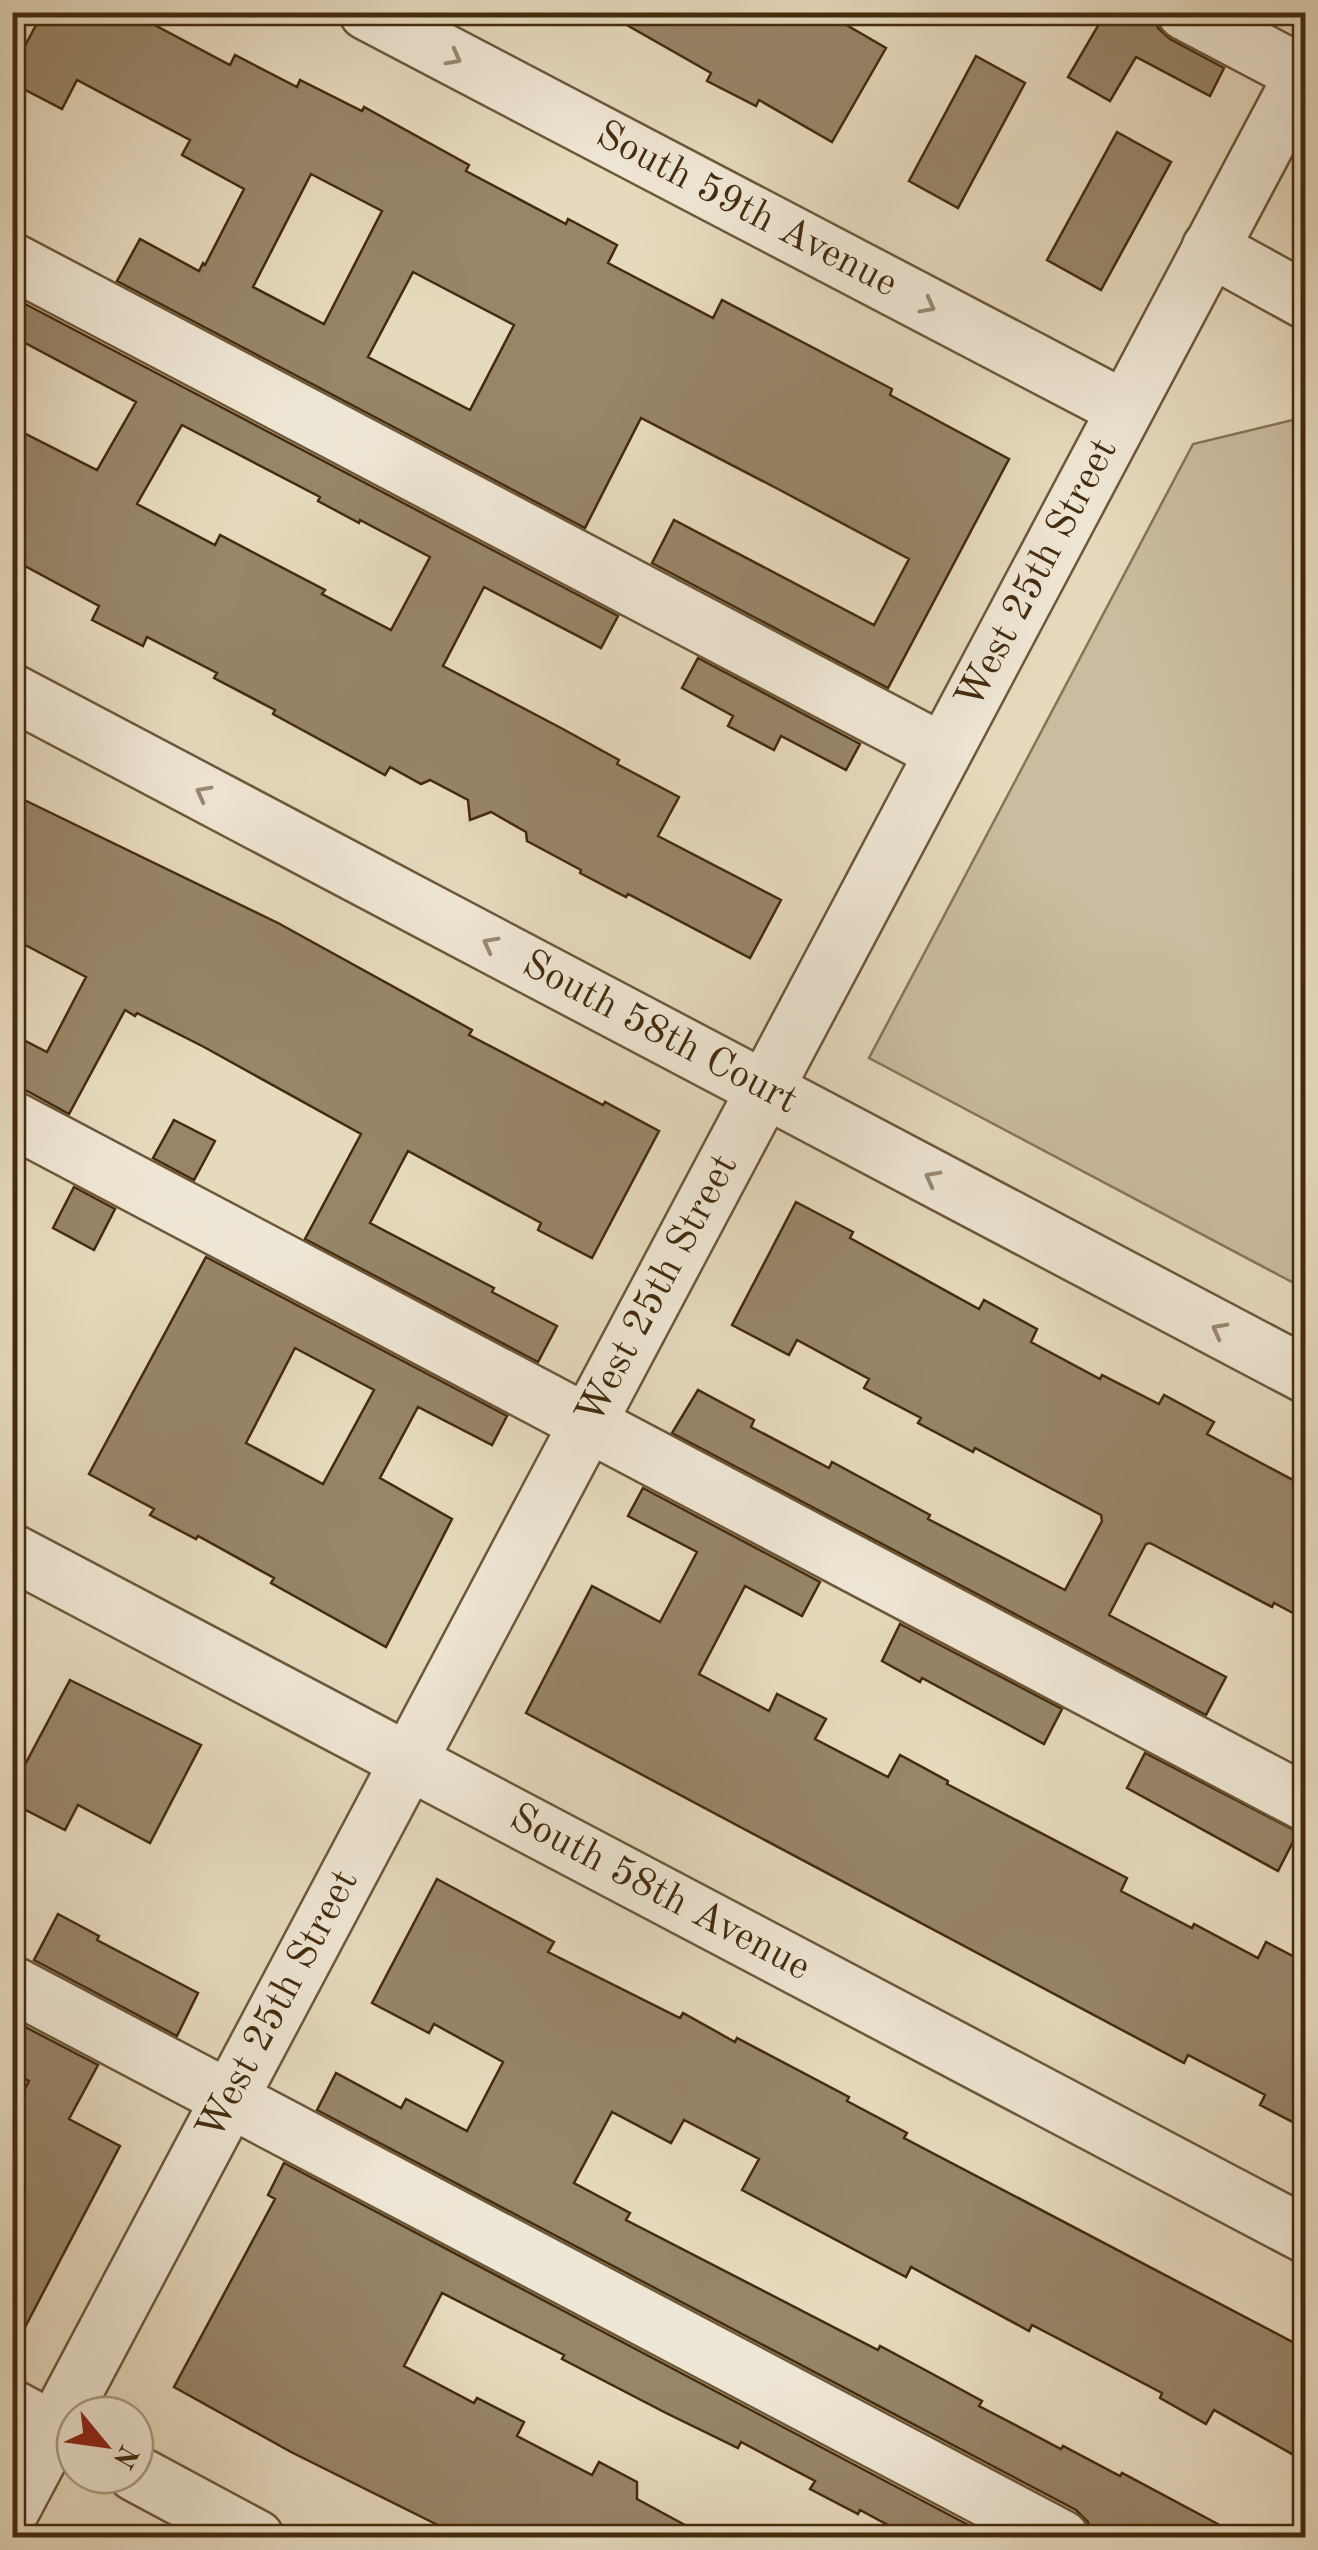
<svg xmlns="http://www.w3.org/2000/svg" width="1318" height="2550" font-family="'Old Standard TT',serif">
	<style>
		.grass { fill: #cabca0; stroke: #877456; stroke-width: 2.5 }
		.building { fill: #988669; stroke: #442b0c; stroke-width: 2.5; fill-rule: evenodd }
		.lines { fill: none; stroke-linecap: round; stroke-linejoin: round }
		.minor-casing { stroke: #6c5738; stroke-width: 60 }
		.minor { stroke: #efe7d5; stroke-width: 55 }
		.oneway { stroke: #9a8970 }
		.labels { text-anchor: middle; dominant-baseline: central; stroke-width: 8; stroke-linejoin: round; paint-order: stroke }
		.street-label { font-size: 40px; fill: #442b0c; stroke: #efe7d5 }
	</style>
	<rect width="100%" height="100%" fill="#e6dabe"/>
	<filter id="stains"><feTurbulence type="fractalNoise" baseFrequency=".002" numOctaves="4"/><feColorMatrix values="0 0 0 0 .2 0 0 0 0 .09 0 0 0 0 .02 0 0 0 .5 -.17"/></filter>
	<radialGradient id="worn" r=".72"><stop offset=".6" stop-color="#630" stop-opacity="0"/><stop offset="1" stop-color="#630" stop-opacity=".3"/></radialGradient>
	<path class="grass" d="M1305 417H1306L1305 1289 869 1058 1193 444Z"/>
	<path class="building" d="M43 12H130L230 65 235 55 297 87 300 80 362 111 364 107 469 165 466 171 566 224 568 219 617 245 608 263 713 318 722 300 892 389 890 395 1009 459 888 688 652 563 674 520 874 625 909 559 778 489 641 418 585 528 117 281 140 239 199 271 203 263 205 265 244 189 182 155 190 140 77 80 62 109 12 83V70ZM311 174 382 211 324 324 253 287ZM413 272 514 325 470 410 368 357Z
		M604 12H824L886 48 832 142 759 100 756 106 707 81 711 73Z
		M1106 12H1154L1158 28 1170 39 1224 68 1210 96 1136 57 1110 101 1068 77Z
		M976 56 1025 83 958 208 909 181Z
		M1117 132 1171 162 1101 290 1047 260Z
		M12 297 618 616 601 648 484 587 443 666 561 728 619 760 617 764 679 797 658 836 781 900 750 958 628 894 626 897 580 873 581 870 527 841 526 832 491 812 470 820 468 800 430 780 421 784 390 767 385 775 273 714 275 710 214 678 217 673 147 637 143 646 92 620 99 606 12 559V427L97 470 136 402 12 336ZM182 425 320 497 318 501 359 523 360 520 430 557 391 630 322 594 325 590 220 535 215 545 137 504Z
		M698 658 860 744 846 770 781 736 774 750 728 726 733 716 682 688Z
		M12 794 278 923 472 1030 469 1035 603 1105 605 1102 659 1131 592 1258 538 1230 541 1223 408 1151 370 1223 494 1288 492 1292 557 1326 538 1362 305 1239 361 1134 204 1047 137 1013 135 1016 125 1010 69 1114 27 1091 12 1088V1034L47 1052 86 977 12 938Z
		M174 1120 215 1141 194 1180 153 1158Z
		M74 1187 115 1209 94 1250 53 1228Z
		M796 1202 853 1232 850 1238 979 1309 984 1300 1037 1329 1031 1342 1100 1379 1102 1375 1159 1404 1164 1395 1214 1422 1207 1434 1306 1487V1620L1274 1603 1272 1607 1150 1543 1146 1544 1109 1615 1226 1677 1206 1715 672 1433 698 1390 754 1420 751 1427 829 1468 832 1462 930 1515 928 1519 1065 1590 1102 1521 1101 1515 975 1448 973 1452 918 1423 921 1418 864 1388 869 1379 797 1340 789 1355 732 1325Z
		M206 1257 507 1416 492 1445 418 1407 380 1478 452 1519 386 1647 271 1583 274 1578 198 1536 196 1539 150 1515 154 1509 89 1474ZM295 1348 374 1390 323 1484 246 1443Z
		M643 1488 820 1582 802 1616 745 1586 699 1674 769 1711 777 1694 826 1719 815 1739 888 1777 900 1755 948 1781 947 1784 1127 1878 1121 1891 1192 1928 1194 1924 1258 1958 1266 1942 1306 1963V2129L1260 2105 1265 2095 1188 2055 1184 2063 526 1713 592 1586 660 1622 697 1552 628 1516Z
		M900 1624 1062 1709 1044 1744 922 1678 920 1682 882 1661Z
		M70 1680 201 1745 150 1843 78 1805 65 1830 12 1803V1789Z
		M1145 1753 1298 1832 1278 1871 1127 1788Z
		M437 1879 554 1942 548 1952 680 2018 683 2013 735 2042 737 2038 849 2097 847 2101 907 2133 904 2138 1306 2349V2462L1214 2410 1206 2424 1160 2398 1162 2393 1032 2325 1029 2331 911 2267 906 2277 742 2190 759 2159 684 2120 671 2143 612 2112 574 2183 630 2213 626 2220 878 2350 880 2346 927 2371 982 2401 979 2406 1061 2449 1063 2446 1120 2476 1122 2473 1244 2538H1092L1088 2522 1076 2510 317 2110 336 2073 401 2108 406 2099 467 2131 503 2062 434 2024 429 2033 372 2003Z
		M58 1914 99 1936 97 1940 198 1993 177 2036 34 1960Z
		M12 2020 98 2065 69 2119 120 2146 12 2352V2113L29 2081 12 2073Z
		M284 2163 993 2538H912L860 2510 858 2514 810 2489 815 2481 741 2442 738 2448 666 2413 562 2359 564 2355 442 2293 404 2366 474 2403 477 2398 524 2422 517 2436 592 2475 599 2462 637 2482V2499L709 2538H464L291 2452 174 2387 275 2199 268 2195Z"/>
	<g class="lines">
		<g class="minor-casing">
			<g id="minor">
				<path id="s1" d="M367 12 1125 409"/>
				<path d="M1185 12 1303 74"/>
				<path d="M1210 248 1306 301"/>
				<path d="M12 261 943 752"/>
				<path id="s2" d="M12 692 1306 1375"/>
				<path d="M12 1119 1306 1803"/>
				<path id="s3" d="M12 1552 1306 2235"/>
				<path d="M12 1984 1061 2538"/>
				<path d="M12 2408 75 2442"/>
				<path d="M135 2473 256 2538"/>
				<path id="s4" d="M12 2509 1306 69"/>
			</g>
		</g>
		<use href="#minor" class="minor"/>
	</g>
	<defs><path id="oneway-chevron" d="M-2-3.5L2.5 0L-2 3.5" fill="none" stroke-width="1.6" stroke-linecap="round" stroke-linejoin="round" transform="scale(2.5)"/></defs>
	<g class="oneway">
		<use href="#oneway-chevron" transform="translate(454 58) rotate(28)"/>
		<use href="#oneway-chevron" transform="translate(928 306) rotate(28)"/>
		<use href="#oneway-chevron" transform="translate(203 793) rotate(-152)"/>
		<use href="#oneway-chevron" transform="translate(490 944) rotate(-152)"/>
		<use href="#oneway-chevron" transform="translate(932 1178) rotate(-152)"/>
		<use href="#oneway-chevron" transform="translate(1219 1330) rotate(-152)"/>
	</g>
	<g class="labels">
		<g class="street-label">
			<text stroke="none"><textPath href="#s1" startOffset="428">South 59th Avenue</textPath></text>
			<text stroke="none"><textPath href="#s4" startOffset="2190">West 25th Street</textPath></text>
			<text stroke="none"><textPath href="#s2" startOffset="732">South 58th Court</textPath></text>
			<text stroke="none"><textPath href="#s4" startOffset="1380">West 25th Street</textPath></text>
			<text stroke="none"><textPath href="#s3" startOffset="732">South 58th Avenue</textPath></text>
			<text stroke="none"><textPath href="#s4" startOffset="570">West 25th Street</textPath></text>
		</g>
	</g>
	<rect width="1318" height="2550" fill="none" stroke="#e6dabe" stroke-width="50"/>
	<rect x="15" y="15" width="1288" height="2520" fill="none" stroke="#442b0c" stroke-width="5"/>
	<rect x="25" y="25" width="1268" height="2500" fill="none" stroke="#442b0c" stroke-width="2.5"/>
	<g transform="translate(105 2445) rotate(119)"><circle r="48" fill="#efe7d5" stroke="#ab9c85" stroke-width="2.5"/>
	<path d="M0-8L18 38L0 25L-18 38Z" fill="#8f2418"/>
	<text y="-15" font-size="28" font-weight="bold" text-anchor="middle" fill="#442b0c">N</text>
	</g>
	<rect width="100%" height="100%" filter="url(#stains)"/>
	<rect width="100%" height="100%" fill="url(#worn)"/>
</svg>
